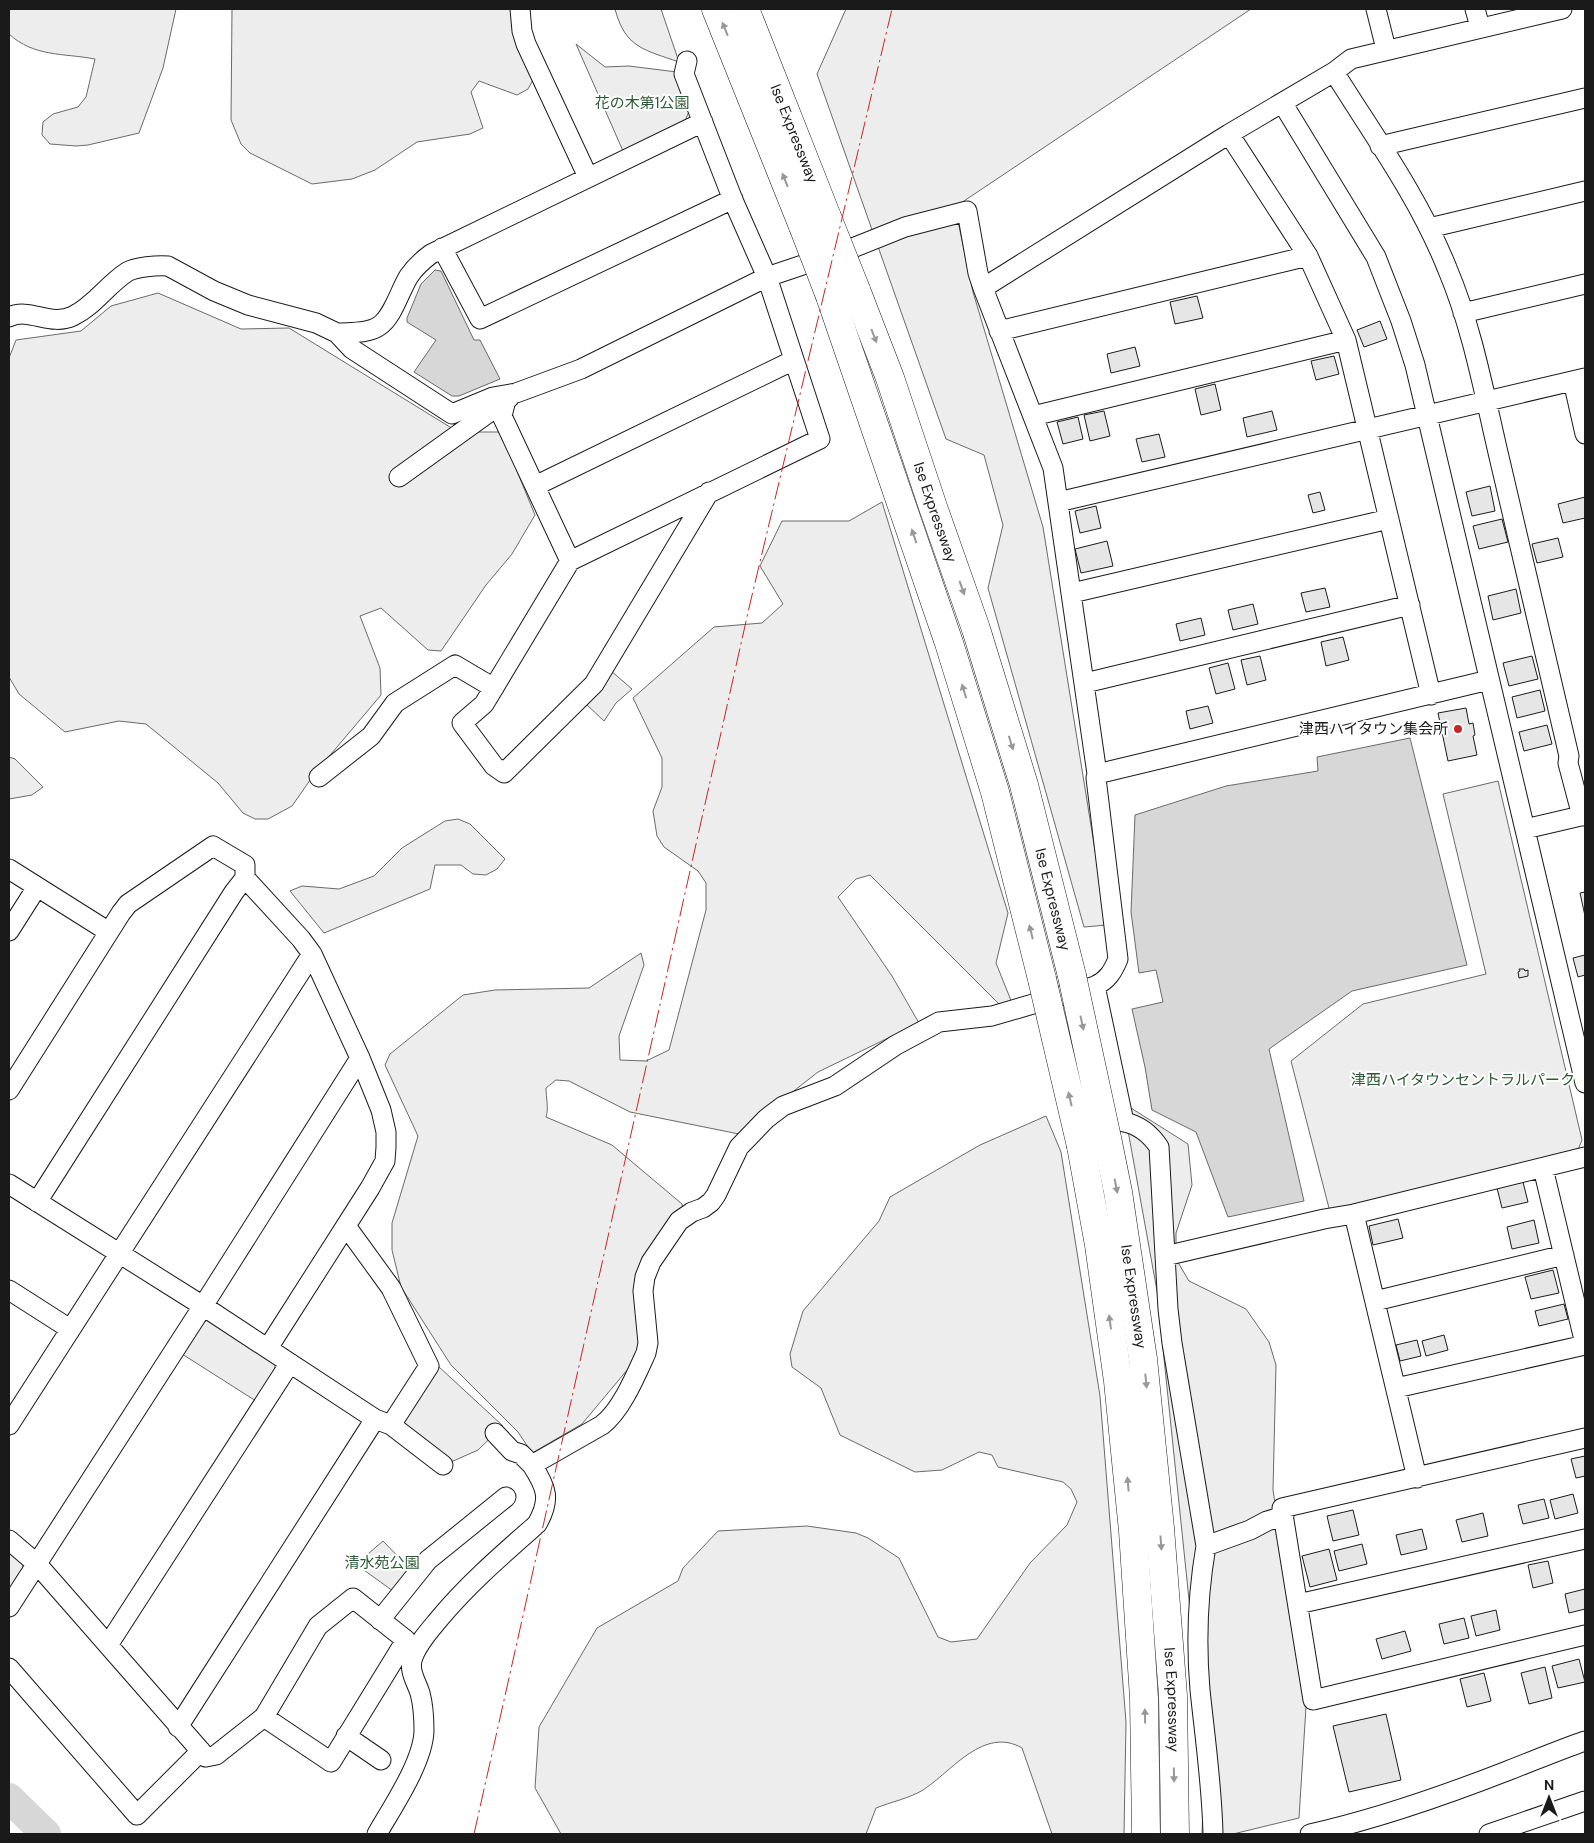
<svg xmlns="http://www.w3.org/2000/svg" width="1594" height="1843" font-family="'DM Sans','Noto Sans JP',sans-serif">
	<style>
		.green { fill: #ededed; stroke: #6a6a6a }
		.water { fill: #d7d7d7; stroke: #6a6a6a }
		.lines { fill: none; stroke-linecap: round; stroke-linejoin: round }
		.river { stroke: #d7d7d7; stroke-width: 30 }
		.building { fill: #e6e6e6; stroke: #1a1a1a }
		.minor-casing { stroke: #1a1a1a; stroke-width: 21 }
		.highway-casing { stroke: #1a1a1a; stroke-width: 29 }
		.minor { stroke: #fff; stroke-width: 19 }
		.highway { stroke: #fff; stroke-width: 28 }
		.highway-bridge-casing { stroke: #1a1a1a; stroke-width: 29; stroke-linecap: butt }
		.highway-bridge { stroke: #fff; stroke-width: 28 }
		.power { stroke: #c62828; stroke-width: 1; stroke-dasharray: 18 4 2.5 4; stroke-linecap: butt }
		.oneway { fill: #989898 }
		.poi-dot { fill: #c62828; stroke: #fff; stroke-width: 2 }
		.labels { text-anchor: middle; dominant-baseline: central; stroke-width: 4; stroke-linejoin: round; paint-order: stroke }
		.park-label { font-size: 15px; fill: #2b5a34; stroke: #fff }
		.street-label { font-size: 15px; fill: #1a1a1a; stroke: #fff }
		.poi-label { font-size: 15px; fill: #1a1a1a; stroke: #fff; text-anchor: end }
	</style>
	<rect width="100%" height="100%" fill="#fff"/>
	<path class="green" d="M9 9H176L163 68 139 133 88 145 76 146 50 144 42 135 43 122 53 114 78 107 86 97 95 59C63 53 34 57 9 34Z
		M232 9H511L516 41 534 78 528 89 517 95 479 81 471 92 483 128 470 134 417 142 375 170 352 179 312 184 250 153 241 144 231 120Z
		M615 9H661L679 62C645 50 625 48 615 9Z
		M846 9H1251L955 207 973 292 1043 527 1107 925 1084 927 988 588 1003 525 984 455 946 439 817 74Z
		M576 44 605 67 629 66 677 72 690 109 685 121 623 151Z
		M158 293 241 329 289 328 458 432H501L535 515 512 554 486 585 441 651 428 650 381 608 360 616 380 668 381 695 315 773 292 806 268 819H255L243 813 218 783 146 724 119 721 65 732 19 694 9 677V358L16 340 81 331 111 306Z
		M882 502 1008 913 996 963 1012 1003 1003 1008 870 875 856 879 838 897 892 976 919 1023 818 1072 739 1134 630 1112 569 1081 556 1080 546 1088C546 1098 549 1108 546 1117L612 1145 682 1204 683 1210 655 1246 642 1339 633 1363 582 1424 532 1453 518 1432 451 1365 401 1287 392 1250V1223L418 1136 385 1065 390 1054 463 995 495 990 589 988 641 953 644 965 619 1036 620 1060 646 1061 669 1050 706 910V883L698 871 664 847 657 836 653 811 662 787V758L633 698 714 627 762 623 783 604 760 566 782 521H849Z
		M610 670 632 689 616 703 604 721 585 703Z
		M9 757 15 759 43 787 32 795 9 799Z
		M1498 781 1582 1140 1577 1152 1330 1212 1291 1061 1363 1004 1486 974 1443 794Z
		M458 819 470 824 505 859 497 869 486 875 473 874 461 865H435L430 889 324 933 290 891 302 886 339 889 374 876 402 848 445 821Z
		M1123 1103 1188 1144 1192 1185 1176 1233V1259L1189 1281 1246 1309 1269 1342 1276 1365 1273 1490 1306 1707 1299 1818 1233 1834H1202L1205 1754 1157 1291Z
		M1046 1116 1061 1152 1100 1396 1126 1722 1124 1834H1052L1022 1748C984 1726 952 1771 923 1790 910 1798 891 1802 876 1808L866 1834H561L535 1788 539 1727 597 1628 678 1581 683 1568 718 1531 807 1526 856 1533 868 1538 899 1558 938 1637 951 1642 977 1639 1030 1563 1067 1525 1077 1502 1071 1489 1063 1482 998 1467 992 1455 979 1452 942 1470 915 1472 840 1435 821 1388 792 1367 790 1354 803 1311 879 1221 890 1197 980 1145Z
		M209 1320 275 1362V1371L256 1401 182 1354 202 1322Z
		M438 1366 503 1426 478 1450 451 1462 404 1426 402 1421Z
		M383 1541 410 1569 393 1591 361 1568 369 1553Z
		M9 1550 22 1561 24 1571 9 1595Z"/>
	<path class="water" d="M435 270 441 271 474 340H480L500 379 459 396H452L414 372 436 340 407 322V318L421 284Z
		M1410 738 1467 965 1352 991 1269 1049 1304 1201 1228 1217 1196 1132 1152 1110 1145 1067 1132 1009 1163 1002 1156 970 1139 973 1131 912 1135 815 1226 786 1318 771 1317 757Z"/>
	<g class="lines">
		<path class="river" d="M9 1798 46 1834"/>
	</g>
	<path class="building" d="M1197 296 1203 318 1175 324 1170 302Z
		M1380 321 1387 339 1364 347 1357 330Z
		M1135 347 1140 366 1111 373 1107 354Z
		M1334 356 1339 374 1316 380 1311 361Z
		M1215 384 1221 410 1201 415 1195 389Z
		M1104 411 1110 436 1090 441 1084 415Z
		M1272 411 1277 430 1247 437 1243 418Z
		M1078 417 1083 439 1063 444 1057 422Z
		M1159 434 1165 457 1142 462 1136 439Z
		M1490 486 1495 511 1472 516 1466 492Z
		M1320 492 1325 510 1313 513 1308 495Z
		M1585 497V518L1563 523 1558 504Z
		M1096 506 1101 528 1080 533 1075 511Z
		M1502 519 1508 542 1479 549 1473 526Z
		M1558 538 1563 557 1537 563 1532 544Z
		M1107 541 1113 566 1081 573 1075 549Z
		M1325 588 1330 607 1306 612 1301 593Z
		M1516 589 1521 613 1493 620 1488 596Z
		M1253 604 1258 624 1233 630 1228 610Z
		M1201 618 1205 635 1180 641 1176 624Z
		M1343 637 1349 660 1326 666 1321 642Z
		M1260 656 1266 680 1247 685 1241 660Z
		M1532 656 1538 679 1509 686 1503 663Z
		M1228 663 1235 689 1216 694 1209 668Z
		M1540 690 1545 711 1517 718 1512 697Z
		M1208 706 1213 723 1190 729 1186 711Z
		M1466 708 1469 724 1473 723 1475 735 1473 736 1477 755 1448 761 1438 713Z
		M1547 725 1552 744 1524 751 1519 732Z
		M1585 892V916L1580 893Z
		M1585 955V975L1578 977 1573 958Z
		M1519 969H1524L1525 971 1528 970V976L1519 978 1518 972 1520 971Z
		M1523 1182 1528 1202 1502 1208 1497 1188Z
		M1398 1219 1403 1238 1373 1245 1369 1226Z
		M1534 1220 1539 1243 1512 1249 1507 1227Z
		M1553 1270 1559 1293 1531 1299 1525 1277Z
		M1564 1304 1568 1319 1539 1326 1535 1311Z
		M1444 1335 1448 1350 1426 1356 1422 1341Z
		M1417 1340 1421 1356 1400 1361 1396 1345Z
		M1585 1456V1476L1576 1478 1571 1459Z
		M1573 1494 1578 1513 1555 1519 1550 1500Z
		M1544 1499 1549 1518 1523 1524 1518 1505Z
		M1353 1510 1359 1535 1333 1541 1327 1516Z
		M1483 1513 1488 1536 1462 1542 1456 1520Z
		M1422 1529 1427 1549 1401 1555 1396 1535Z
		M1362 1544 1367 1564 1339 1571 1334 1551Z
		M1329 1549 1337 1580 1310 1587 1302 1556Z
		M1548 1561 1553 1583 1533 1588 1528 1565Z
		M1585 1589V1609L1569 1613 1565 1594Z
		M1496 1610 1500 1630 1476 1636 1471 1616Z
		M1464 1618 1469 1638 1444 1644 1439 1624Z
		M1405 1631 1411 1651 1382 1659 1376 1639Z
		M1579 1659 1585 1682 1558 1688 1552 1666Z
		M1545 1667 1552 1698 1529 1704 1521 1673Z
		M1484 1673 1491 1701 1467 1707 1460 1679Z
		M1386 1714 1401 1780 1349 1792 1333 1726Z"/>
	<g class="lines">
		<g class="minor-casing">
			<path id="minor" d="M520 9 522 31 526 44 588 177
				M1376 9 1386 49
				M1475 9 1480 27
				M687 61 684 74 733 200 767 277 820 439 570 561 484 704 462 723 494 766 504 773 594 684 709 492
				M1334 72C1374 136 1419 198 1447 268 1473 329 1485 398 1500 461 1523 560 1546 658 1569 756L1568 763 1582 816
				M1283 104 1376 257 1401 321 1415 365 1585 1083
				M1229 134 1308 256 1346 340 1431 695
				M1380 146 1585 98
				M1429 228 1585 191
				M442 248 480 319 733 199
				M983 288 1229 134 1334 72 1351 59 1562 9
				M1463 313 1585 284
				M9 317C30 307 50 327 73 316 94 306 107 285 127 272 135 267 158 265 168 266L214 291 248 305 316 323 337 333 352 349 452 414 493 397 516 393 581 369 767 277 850 249 905 227 967 211 978 273 983 288 1053 468 1097 774 1489 680
				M999 331 1308 256
				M337 333C350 332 368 334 379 326 393 317 400 290 409 276 415 267 423 260 431 254L703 122
				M1573 381 1585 434
				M506 400 502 416 570 561
				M1033 416 1346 340
				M399 477 509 398
				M535 486 794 360
				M1058 502 1585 378
				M1072 593 1389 519
				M1085 683 1410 605
				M1097 774 1096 778 1118 959C1113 971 1108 980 1095 986L1124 1122C1139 1125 1151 1135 1159 1147L1168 1309 1172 1343 1206 1546C1198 1592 1196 1643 1200 1690 1205 1738 1212 1786 1213 1834
				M319 777 371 736 395 703 455 665 494 688
				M1525 829 1585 815
				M9 869 109 932
				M245 878 301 939 312 954 360 1058 381 1110 386 1132V1147L385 1161 370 1188 268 1348
				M9 931 37 887
				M9 1090 121 913 128 904 213 846 245 865V878L234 892 37 1202
				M1543 1168 1585 1344
				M9 1184 203 1306 375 1419 391 1425 429 1366 391 1288 346 1226
				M1354 1214 1417 1478
				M1165 1256 1324 1219 1354 1214 1585 1157
				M9 1290 70 1329
				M1375 1301 1564 1255
				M1396 1388 1585 1345
				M9 1425 312 954
				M391 1425 443 1465
				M495 1433 512 1451 521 1454 532 1465
				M1585 1438 1282 1508 1313 1700 1585 1635
				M9 1540 37 1564 206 1757 216 1755 264 1717 331 1762 406 1640 353 1598 318 1626 264 1717
				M1206 1546 1250 1530 1267 1521 1284 1516
				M1298 1604 1585 1539
				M9 1607 203 1306 360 1058
				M380 1620 428 1560 506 1497
				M108 1645 290 1363
				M9 1668 137 1815 201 1751
				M178 1727 375 1419
				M346 1736 381 1760
				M377 1834C393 1806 423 1762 424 1731 424 1719 423 1704 420 1693 416 1681 408 1670 413 1657 418 1643 429 1631 439 1619 468 1584 503 1554 537 1524 551 1500 547 1488 532 1465L602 1425C621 1411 636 1375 646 1353L648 1343 643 1291 645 1277 651 1262 679 1221 692 1212 703 1208 711 1202 716 1195 739 1147 766 1119 783 1106 835 1086 896 1045 939 1022 992 1016 1095 986
				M1310 1834C1377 1819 1443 1796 1507 1771 1533 1761 1559 1750 1585 1741
				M1489 1834 1585 1801"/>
		</g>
		<g class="highway-casing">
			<g id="highway">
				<path d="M716 9 803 226"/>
				<path id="s1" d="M745 9 827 217"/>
				<path id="s2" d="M856 290 890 378 933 507 976 629 1024 785 1072 976"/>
				<path d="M830 296 949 643 995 792 1042 979"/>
				<path id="s3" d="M1107 1138 1118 1192 1143 1359 1160 1528 1173 1696 1175 1834"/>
				<path d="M1081 1146 1099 1245 1118 1381 1133 1531 1144 1698 1146 1834"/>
			</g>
		</g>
		<use href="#minor" class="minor"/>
		<use href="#highway" class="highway"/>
		<g class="highway-bridge-casing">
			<path id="highway-bridge" d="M827 217 856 290
				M803 226 830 296
				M1072 976 1107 1138
				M1042 979 1081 1146"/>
		</g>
		<use href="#highway-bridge" class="highway-bridge"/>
		<path class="power" d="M474 1834 749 608 892 9"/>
	</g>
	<defs><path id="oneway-solid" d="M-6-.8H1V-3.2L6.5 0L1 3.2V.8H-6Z" transform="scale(1.25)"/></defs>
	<g class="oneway">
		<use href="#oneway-solid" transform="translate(725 29) rotate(-112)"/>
		<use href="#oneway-solid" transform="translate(785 180) rotate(-112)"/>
		<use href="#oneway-solid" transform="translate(874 336) rotate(69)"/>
		<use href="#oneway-solid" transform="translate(914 536) rotate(-109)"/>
		<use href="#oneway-solid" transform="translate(962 588) rotate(70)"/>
		<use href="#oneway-solid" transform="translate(964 691) rotate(-107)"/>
		<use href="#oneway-solid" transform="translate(1011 743) rotate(73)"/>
		<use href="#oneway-solid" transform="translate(1031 932) rotate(-104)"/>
		<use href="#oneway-solid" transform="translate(1082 1023) rotate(78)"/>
		<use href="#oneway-solid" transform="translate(1070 1099) rotate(-103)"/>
		<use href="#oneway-solid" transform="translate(1116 1186) rotate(79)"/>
		<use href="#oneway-solid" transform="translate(1110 1322) rotate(-98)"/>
		<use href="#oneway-solid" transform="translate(1146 1381) rotate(84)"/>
		<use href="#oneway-solid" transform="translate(1128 1484) rotate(-95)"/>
		<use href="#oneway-solid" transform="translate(1161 1543) rotate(86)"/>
		<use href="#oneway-solid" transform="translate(1145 1716) rotate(-91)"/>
		<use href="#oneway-solid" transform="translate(1174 1775) rotate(89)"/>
	</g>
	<circle class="poi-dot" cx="1458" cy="729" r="5"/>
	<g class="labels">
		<g class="park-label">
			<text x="642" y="103">花の木第1公園</text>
			<text x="1463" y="1080">津西ハイタウンセントラルパーク</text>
			<text x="382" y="1563">清水苑公園</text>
		</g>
		<g class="street-label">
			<text stroke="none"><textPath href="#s1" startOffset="134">Ise Expressway</textPath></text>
			<text stroke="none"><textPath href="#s2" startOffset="236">Ise Expressway</textPath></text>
			<text stroke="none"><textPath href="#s2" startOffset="641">Ise Expressway</textPath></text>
			<text stroke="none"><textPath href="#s3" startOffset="161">Ise Expressway</textPath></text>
			<text stroke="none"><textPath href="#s3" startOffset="566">Ise Expressway</textPath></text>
		</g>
		<g class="poi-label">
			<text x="1448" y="729">津西ハイタウン集会所</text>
		</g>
	</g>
	<rect width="1594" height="1843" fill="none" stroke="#1a1a1a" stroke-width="20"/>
	<g transform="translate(1549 1798)" stroke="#ffffff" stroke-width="4" paint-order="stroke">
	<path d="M0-4L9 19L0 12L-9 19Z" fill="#1a1a1a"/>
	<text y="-8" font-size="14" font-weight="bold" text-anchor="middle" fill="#1a1a1a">N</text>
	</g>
</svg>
